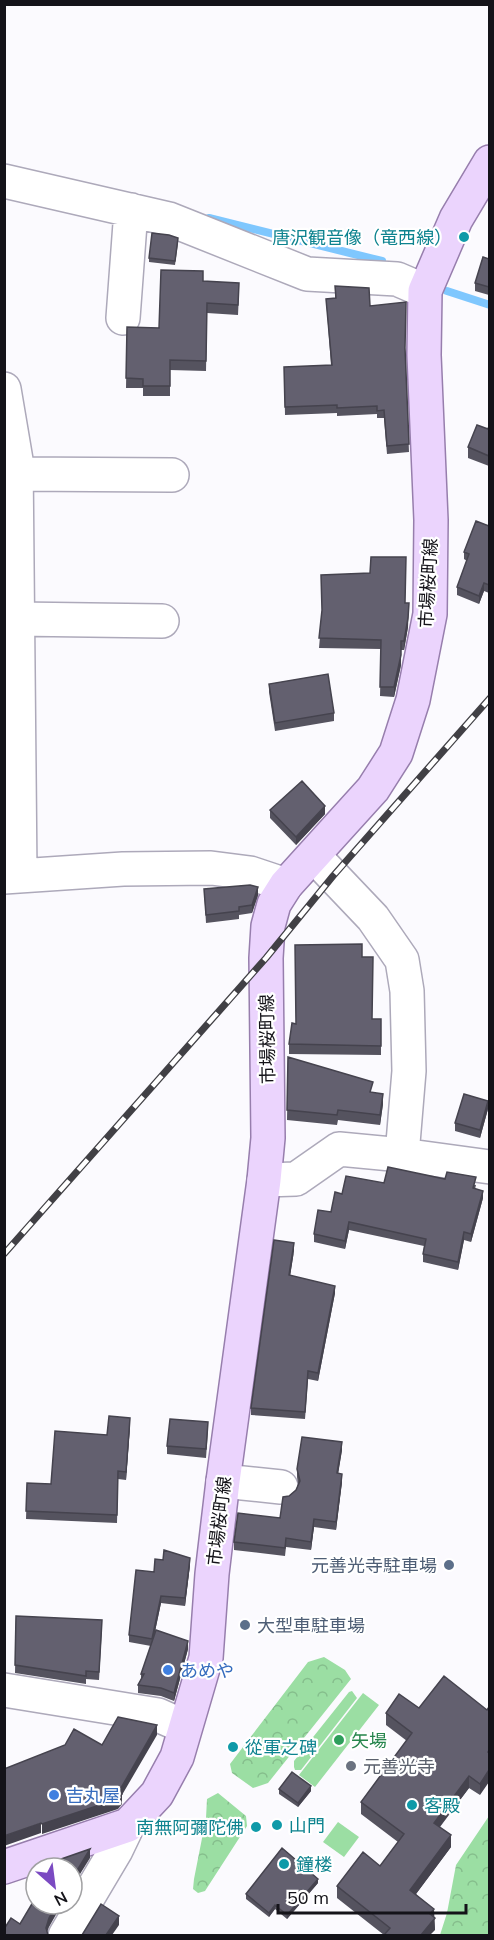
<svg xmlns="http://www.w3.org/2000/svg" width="494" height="1940" font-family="Mulish,'Noto Sans JP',sans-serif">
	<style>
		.forest { fill: url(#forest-crowns) }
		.garden { fill: #9bdea3 }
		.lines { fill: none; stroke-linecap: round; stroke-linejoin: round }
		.stream { stroke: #7fc7fe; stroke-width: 8 }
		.minor-casing { stroke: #ada9ba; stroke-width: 36 }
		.major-casing { stroke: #977ead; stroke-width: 36 }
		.minor { stroke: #fff; stroke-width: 33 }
		.major { stroke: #ebd4fd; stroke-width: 33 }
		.rail-casing { stroke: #414045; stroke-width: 7 }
		.rail { stroke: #fff; stroke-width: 4.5; stroke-dasharray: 14; stroke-linecap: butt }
		.wall { fill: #55535f }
		.shaded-wall { fill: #45434e }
		.building { fill: #63606f; stroke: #45434e; stroke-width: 1.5 }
		.culture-dot { fill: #0f9aa8; stroke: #fff; stroke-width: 2 }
		.service-dot { fill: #5c6f8a; stroke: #fff; stroke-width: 2 }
		.shop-dot { fill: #3f7fe0; stroke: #fff; stroke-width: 2 }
		.leisure-dot { fill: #2e9e5b; stroke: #fff; stroke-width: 2 }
		.worship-dot { fill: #6b7280; stroke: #fff; stroke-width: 2 }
		.labels { text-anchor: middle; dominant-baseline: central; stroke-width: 4.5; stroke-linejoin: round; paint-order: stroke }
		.culture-label { font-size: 18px; fill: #0d838f; stroke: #fff; text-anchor: start }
		.street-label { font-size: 18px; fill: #141319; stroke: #fff }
		.service-label { font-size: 18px; fill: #4e5e75; stroke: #fff; text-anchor: end }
		.shop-label { font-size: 18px; fill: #366cbe; stroke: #fff; text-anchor: start }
		.leisure-label { font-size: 18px; fill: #27864d; stroke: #fff; text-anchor: start }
		.worship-label { font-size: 18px; fill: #5b616d; stroke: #fff; text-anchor: start }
	</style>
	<defs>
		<pattern id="forest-crowns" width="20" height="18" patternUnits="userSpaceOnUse" patternTransform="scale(1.5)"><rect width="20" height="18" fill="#9bdea3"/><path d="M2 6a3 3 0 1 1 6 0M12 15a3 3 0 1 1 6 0" fill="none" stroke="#85be8c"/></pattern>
	</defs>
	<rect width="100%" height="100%" fill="#fbfafe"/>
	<path class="forest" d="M324 1657 345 1670 351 1679 268 1783 253 1788 232 1773 230 1764 308 1662Z
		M218 1793 246 1816 247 1826 205 1891 198 1893 193 1889 194 1879 206 1818 207 1799Z
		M489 1816V1935H440L447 1913 456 1865Z"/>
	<path class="garden" d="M352 1691 357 1698 301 1770H295L294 1767V1761L349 1692Z
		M363 1693 379 1705 315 1787 299 1775Z
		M338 1822 359 1837 344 1857 323 1842Z"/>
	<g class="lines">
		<path class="stream" d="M209 218 382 261
			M447 291 490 305"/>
		<g class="minor-casing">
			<path id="minor" d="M4 181 169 219 307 274 397 279 425 291
				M123 318 131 210
				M4 389 16 460 20 876
				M16 474 172 475
				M17 619 162 621
				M314 856 373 918 402 960 407 991 409 1071 402 1155
				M4 877 123 869 211 868 250 873 286 885
				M264 1180 296 1179 339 1149 402 1155 490 1167
				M223 1481 281 1487
				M4 1690 158 1715 185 1727
				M65 1936 116 1850 128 1825"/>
		</g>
		<g class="major-casing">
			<path id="major" d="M4 1867 128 1825 157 1794 177 1757 206 1658 212 1574 223 1481 264 1180 268 1138 266 958 268 926 274 904 286 885 373 789 396 753 413 700 430 614 431 520 424 355 425 291 456 219 490 162"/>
		</g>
		<use href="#minor" class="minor"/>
		<use href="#major" class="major"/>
		<g class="rail-casing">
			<path id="rail" d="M4 1254 266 958 333 876 490 698"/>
		</g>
		<use href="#rail" class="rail"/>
	</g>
	<path class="wall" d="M178 243 175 265 149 262V258Z
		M489 259V295L475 291V283Z
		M203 281 239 293 238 315 207 313 206 371 170 370V396H143V388H126L127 327 159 328Z
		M335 286 370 306 405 350 409 452 387 454 384 418H377V414L337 416V413L285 415 284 367 331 365 326 299 335 298Z
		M489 426V466L468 458V447L488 429Z
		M489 526V593L484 591 479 604 457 595V587L467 561 464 559V552Z
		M405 603 408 627 404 650H401V665L394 697 380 696 381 649 319 648 322 613Z
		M269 684 334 713V721L275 731 269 692Z
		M270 810 325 814 296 845 270 818Z
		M204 889 258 895 252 913 239 915V919L206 923Z
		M362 957 372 1019H381V1055L289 1054V1044L296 1024Z
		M288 1057 373 1093 383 1104 380 1125 338 1120 337 1125 287 1120Z
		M488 1109 480 1138 455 1131V1123Z
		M445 1179 476 1185 475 1189 483 1198 471 1242 464 1240 458 1270 423 1262V1254L424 1246 349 1230 345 1249 314 1242V1234L331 1212 342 1194Z
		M294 1251 290 1276 335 1293 318 1381 308 1379 305 1419 251 1415V1408Z
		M130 1426 126 1480 118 1479 117 1523 26 1519 27 1483 51 1484 107 1435Z
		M208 1430 206 1458 167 1454V1446Z
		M342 1450 338 1473 342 1482 336 1530 314 1527 311 1550 286 1547 285 1556 234 1550V1542L280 1518 289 1496 296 1490 298 1484 297 1477V1469Z
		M190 1565 185 1606 161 1603 154 1636 188 1649 174 1701 161 1696 138 1693V1685L141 1679V1674L151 1646 129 1642V1635L154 1572Z
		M16 1616 102 1628 99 1680 86 1679V1684L15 1673Z
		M419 1708 487 1710 480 1795 469 1788 440 1827 451 1847 416 1894 434 1917 435 1930 384 1935 337 1898V1886L380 1866 398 1842 361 1814V1802L407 1741 386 1725V1713Z
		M279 1789 311 1791 298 1807 279 1794Z
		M318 1883 287 1919 275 1909 269 1917 246 1899V1894Z"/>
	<path class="shaded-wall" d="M484 583V591L479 604V596Z
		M409 603 408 627 404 650V641Z
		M401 655V665L394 697V687Z
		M325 806V814L296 845V837Z
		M258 887V895L252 913V905Z
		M383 1094V1104L380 1125V1115Z
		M488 1101V1109L480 1138V1130Z
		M483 1191V1198L471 1242V1234Z
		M349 1222V1230L345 1249V1241Z
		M464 1232V1240L458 1270V1262Z
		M294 1243V1251L289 1283V1275Z
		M335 1286V1293L318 1381V1373Z
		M130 1418V1426L126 1480V1472Z
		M342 1442V1450L337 1481V1473Z
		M342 1474V1482L336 1530V1522Z
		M314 1519V1527L311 1550V1542Z
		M190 1558V1565L185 1606V1598Z
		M161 1596V1603L152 1646V1639Z
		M188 1641V1649L174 1701V1693Z
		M157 1725V1735L122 1795V1804L118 1809 42 1834V1824L121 1788Z
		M489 1770V1782L480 1795V1784Z
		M469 1776V1788L434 1834V1823Z
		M311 1786V1791L298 1807V1803Z
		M41 1823V1833L4 1846V1836Z
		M451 1835V1847L410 1902V1890Z
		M90 1849V1858L72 1887V1879Z
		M318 1879V1883L287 1919V1915Z
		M57 1904H62L49 1927 46 1935V1928L49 1918Z
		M275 1905V1909L269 1917V1913Z
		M434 1909 435 1930 430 1935H421L430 1914Z
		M119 1916V1925L112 1935H106Z"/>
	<path class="building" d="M152 233 169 235 178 238 175 261 149 258Z
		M483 257 489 259V287L475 283Z
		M161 270 203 271V281L239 283 238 305 207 303 206 361 170 360V386H143V379L126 378 127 327 159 328Z
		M335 286 369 288 370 306 406 302 405 348 409 444 387 446 384 410 377 411V406L337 408V405L285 407 284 367 332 365 326 299 336 298Z
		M477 425 488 429 489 426V456L468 447Z
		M476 521 489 526V585L484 583 479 596 457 587 469 554 464 552Z
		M371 557H406L405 603H409L408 618 404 641H401V655L394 687H380L381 640 319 638 322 610 321 575 370 573Z
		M328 674 334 713 275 723 269 684Z
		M302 781 325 806 296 837 270 810Z
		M250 885 258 887 252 905 239 907V911L206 915 204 889Z
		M362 944V957H373L372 1019H381V1046L289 1044 292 1023 296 1024 295 945Z
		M288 1057 373 1082 370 1092 383 1094 380 1115 338 1110 337 1115 287 1110Z
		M464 1094 488 1101 480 1130 455 1123Z
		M388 1167 445 1179 447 1172 476 1177 473 1188 483 1191 471 1234 464 1232 458 1262 423 1254 426 1239 349 1222 345 1241 314 1234 318 1210 331 1212 335 1192 342 1194 346 1176 384 1183Z
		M274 1240 294 1243 289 1275 335 1286 318 1373 308 1371 305 1412 251 1408Z
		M109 1416 130 1418 126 1472 118 1471 117 1515 26 1511 27 1483 51 1484 55 1431 107 1435Z
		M170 1419 208 1422 206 1449 167 1446Z
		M302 1437 342 1442 337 1473 342 1474 336 1522 314 1519 311 1542 286 1538 285 1548 234 1542 238 1513 280 1518 283 1497 289 1496 296 1490 300 1481 297 1469Z
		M164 1550 190 1558 185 1598 161 1596 152 1639 129 1635 136 1570 154 1572 155 1559 163 1560Z
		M16 1616 102 1620 99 1672 86 1671V1676L15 1665Z
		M156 1630 188 1641 174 1693 161 1688 138 1685 144 1674H141Z
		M444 1676 487 1710 489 1707V1750L488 1752 489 1753V1770L480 1784 469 1776 434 1823 451 1835 410 1890 434 1909 430 1914 435 1918 421 1935H384L390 1928 337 1886 363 1852 380 1866 404 1834 361 1802 412 1733 386 1713 399 1694 419 1708Z
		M118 1717 157 1725 121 1788 122 1794 118 1799 42 1824 41 1823 4 1836V1769L65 1745 74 1729 102 1745Z
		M292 1772 311 1786 298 1803 279 1789Z
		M282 1848 318 1879 287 1915 275 1905 269 1913 246 1894Z
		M90 1849 72 1879V1868H45L44 1865Z
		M36 1897V1904H57L49 1918 46 1928 48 1935H4V1929L11 1918 20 1924Z
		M101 1904 119 1916 106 1935H82Z"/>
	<g class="culture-dot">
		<circle cx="464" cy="237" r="6"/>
		<circle cx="233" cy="1747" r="6"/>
		<circle cx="412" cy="1805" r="6"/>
		<circle cx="277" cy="1825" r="6"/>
		<circle cx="256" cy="1827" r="6"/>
		<circle cx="284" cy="1864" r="6"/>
	</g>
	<g class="service-dot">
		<circle cx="449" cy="1565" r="6"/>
		<circle cx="245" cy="1625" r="6"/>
	</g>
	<g class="shop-dot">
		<circle cx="168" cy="1670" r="6"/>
		<circle cx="54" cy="1795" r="6"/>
	</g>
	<circle class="leisure-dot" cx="339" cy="1740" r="6"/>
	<circle class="worship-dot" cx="351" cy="1766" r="6"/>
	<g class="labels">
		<g class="culture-label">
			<text x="452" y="237" text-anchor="end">唐沢観音像（竜西線）</text>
			<text x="245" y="1747">從軍之碑</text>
			<text x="424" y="1805">客殿</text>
			<text x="289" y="1825">山門</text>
			<text x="244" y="1827" text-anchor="end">南無阿彌陀佛</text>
			<text x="296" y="1864">鐘楼</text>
		</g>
		<g class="street-label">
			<text transform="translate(428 583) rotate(-87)">市場桜町線</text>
			<text transform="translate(267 1039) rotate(-91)">市場桜町線</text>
			<text transform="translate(219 1521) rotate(-83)">市場桜町線</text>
		</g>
		<g class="service-label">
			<text x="437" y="1565">元善光寺駐車場</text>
			<text x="257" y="1625" text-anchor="start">大型車駐車場</text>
		</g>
		<g class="shop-label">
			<text x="180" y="1670">あめや</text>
			<text x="66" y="1795">吉丸屋</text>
		</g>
		<g class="leisure-label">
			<text x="351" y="1740">矢場</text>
		</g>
		<g class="worship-label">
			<text x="363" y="1766">元善光寺</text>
		</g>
	</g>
	<rect width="494" height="1940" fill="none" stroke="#141319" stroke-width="12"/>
	<g transform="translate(54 1886) rotate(152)"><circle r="28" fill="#ffffff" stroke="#a1a1a3" stroke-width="1.5"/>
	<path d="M0-4.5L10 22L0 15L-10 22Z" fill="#7b4ac2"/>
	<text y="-9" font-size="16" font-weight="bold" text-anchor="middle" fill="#141319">N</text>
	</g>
	<path d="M278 1904v9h188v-9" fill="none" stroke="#141319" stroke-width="3"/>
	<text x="287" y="1904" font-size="18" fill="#141319" stroke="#ffffff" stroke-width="4.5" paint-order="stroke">50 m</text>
</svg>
